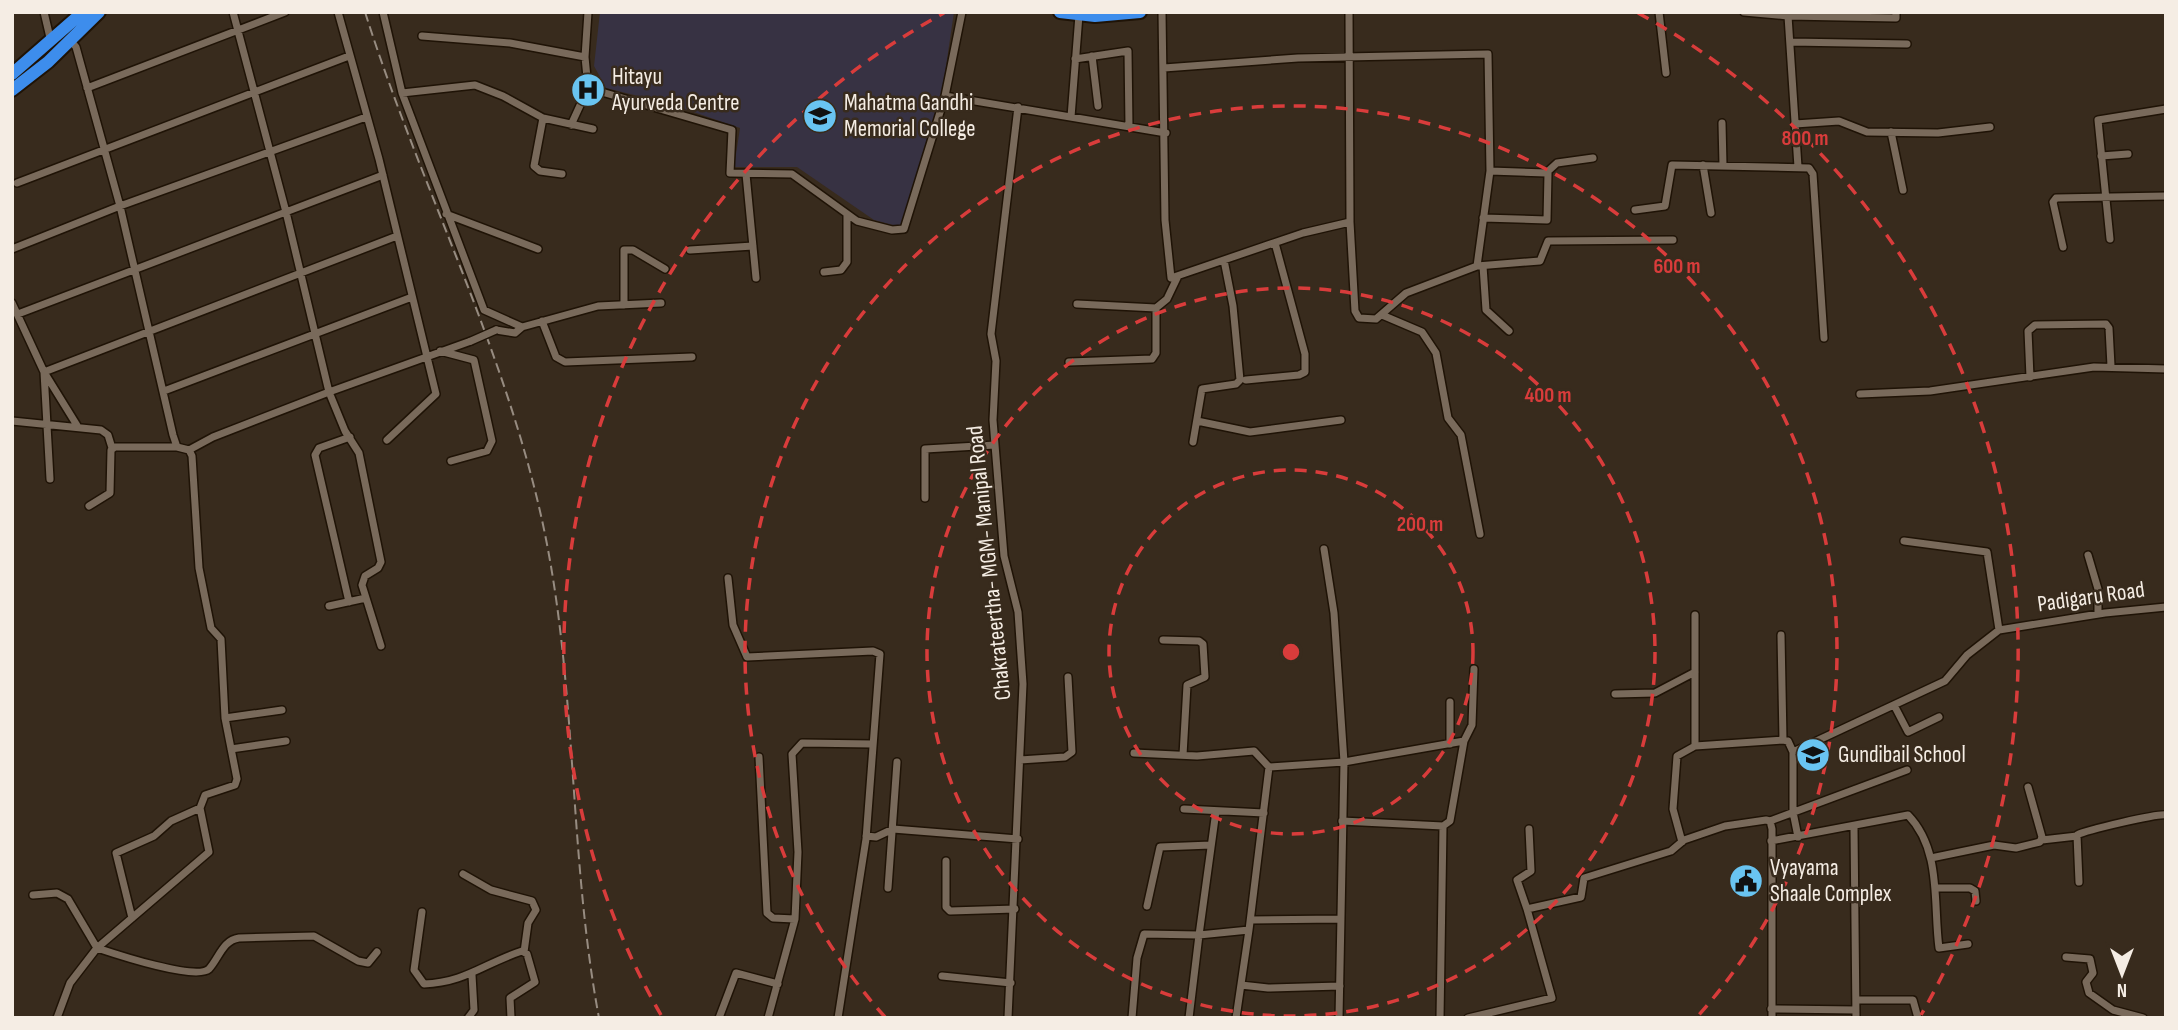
<svg xmlns="http://www.w3.org/2000/svg" width="2178" height="1030" font-family="'Sofia Sans Condensed',sans-serif">
	<style>
		.education { fill: #373243 }
		.lines { fill: none; stroke-linecap: round; stroke-linejoin: round }
		.street-casing { stroke: #1f1306; stroke-width: 10 }
		.highway-casing { stroke: #1f1306; stroke-width: 16 }
		.street { stroke: #796a5b; stroke-width: 7 }
		.highway { stroke: #3d8dec; stroke-width: 12 }
		.rail { stroke: #978c81; stroke-width: 2; stroke-dasharray: 10 5; stroke-linecap: butt }
		.street-bridge-casing { stroke: #1f1306; stroke-width: 10; stroke-linecap: butt }
		.street-bridge { stroke: #796a5b; stroke-width: 7 }
		.ring { fill: none; stroke: #d93c3b; stroke-width: 3.5; stroke-dasharray: 12 9 }
		.labels { text-anchor: middle; dominant-baseline: central; stroke-width: 5; stroke-linejoin: round; paint-order: stroke }
		.poi-label { font-size: 23px; fill: #f5ede4; stroke: #382b1d; text-anchor: start }
		.street-label { font-size: 23px; fill: #f5ede4; stroke: #382b1d }
		.centre { fill: #d93c3b; stroke: #382b1d; stroke-width: 3.5 }
		.ring-label { font-size: 21px; text-anchor: middle; font-weight: bold; fill: #d93c3b; stroke: #382b1d; stroke-width: 5; stroke-linejoin: round; paint-order: stroke }
	</style>
	<rect width="100%" height="100%" fill="#382b1d"/>
	<path class="education" d="M600 12H954L941 100 901 227 874 220 797 167H734L740 128 670 104 606 88 594 66Z"/>
	<g class="lines">
		<g class="street-casing">
			<path id="street" d="M44 12 51 42
				M338 12 379 159 436 394 387 440
				M383 12 402 93 484 310 522 327 598 306 661 303
				M588 12 585 57 588 88 732 130 730 173 792 174 857 221 892 230 904 229 945 96 962 12
				M1162 12 1165 220 1171 278 1303 233 1350 222 1349 12
				M1659 12 1666 73
				M1744 12 1788 16 1798 167
				M1788 16 1896 18V12
				M422 36 510 43 585 57
				M1791 42 1907 44
				M1092 56 1098 106
				M1075 59 1128 51 1129 127
				M1164 68 1298 58 1488 54 1490 171 1477 266 1406 293 1376 319 1359 318 1355 311 1350 222
				M87 88 285 12
				M402 93 475 85 503 96 543 118 593 129
				M945 96 1166 133
				M1071 117 1079 15
				M543 118 534 166 540 171 562 174
				M1722 123 1723 165
				M1795 124 1839 121 1867 132 1938 133 1990 127
				M571 125 588 88
				M1891 132 1903 190
				M2101 156 2128 154
				M1703 165 1711 213
				M1490 171 1546 173 1557 163 1593 158
				M746 174 756 278
				M17 183 349 56
				M1635 210 1665 206 1672 165 1809 168 1813 174 1824 338
				M446 214 538 249
				M1483 218 1547 220 1548 173
				M2110 239 2098 120 2166 109
				M2063 247 2053 202 2056 198 2166 196
				M12 249 120 206 366 117
				M690 250 753 246
				M1477 266 1540 261 1548 241 1673 240
				M1483 266 1486 310 1509 331
				M824 272 841 270 847 262V215
				M12 303 44 372 78 427
				M1077 304 1156 308 1167 299 1178 276
				M624 305V250H633L665 269
				M18 314 383 175
				M1382 315 1422 332 1436 353 1448 418 1461 435 1480 534
				M542 321 556 357 565 362 692 357
				M496 330 515 333 522 327
				M440 351 474 360 492 441 487 451 451 461
				M1069 362 1152 359 1156 353V308
				M2030 377 2028 331 2035 325 2106 324 2109 328 2111 366
				M1246 380 1299 375 1305 372V354L1275 243
				M164 391 412 297
				M1860 394 1930 391 2094 367 2166 369
				M12 421 101 430 108 435 112 448
				M1197 421 1250 432 1341 420
				M1193 442 1202 389 1236 384 1240 380 1233 306 1224 260
				M189 450 213 437 329 392 286 212 233 12
				M50 479 44 372 397 236
				M925 498V449L995 445
				M89 506 110 493 111 450 115 447H177
				M1904 541 1987 552 1999 630
				M1324 549 1334 613 1344 762 1339 1018
				M2088 555 2098 589V614
				M728 578 733 625 747 657 873 651 880 654 866 839 838 1018
				M349 602 315 455 319 448 350 437
				M329 606 366 598
				M1695 615V746L1783 740 1788 741 1793 752
				M1781 635 1783 740
				M1163 640 1199 641 1203 644 1205 677 1187 685 1183 755
				M381 646 362 585 365 576 378 568 381 562 359 453 345 431 329 392 471 341
				M1615 694 1655 693 1695 672
				M1450 702V744
				M1894 705 1908 732 1939 717
				M225 718 282 710
				M231 749 286 741
				M1134 753 1197 756 1254 751 1269 767
				M759 757 767 913 773 918 795 919
				M1020 760 1065 757 1072 752 1068 677
				M1184 809 1264 813
				M1216 811 1199 935 1249 930 1236 1018
				M1342 821 1443 826 1450 821 1464 741 1472 725 1474 669
				M1770 821 1907 770
				M1854 828 1856 1018
				M866 836 876 837 893 829 1018 839
				M1798 837 1793 812V752L1945 681 1967 655 1999 630 2105 613 2166 607
				M2042 840 2077 836
				M1771 841 1908 815C1942 850 1933 904 1939 948L1968 944
				M1682 842 1673 809 1677 756 1695 746
				M1931 858 1994 845 2016 848 2040 842 2042 837 2028 787
				M946 861V907L950 911 1015 909
				M463 874 491 890 532 901 536 910 528 923 524 952
				M2079 882 2077 835C2086 830 2159 813 2166 815
				M888 888 897 762
				M1937 888H1970L1975 891 1976 901
				M33 895 57 893 68 899 97 948C115 954 196 981 209 969 219 958 223 940 239 938L314 936 358 961 368 963 377 952
				M1147 906 1160 847 1211 845
				M1527 909 1517 880 1531 871 1529 829
				M422 912 414 970 424 984C464 983 485 963 522 951L527 954 535 982 510 998 511 1018
				M132 918 116 853 154 836 171 821 200 808
				M1251 920 1340 919
				M1249 930 1269 767 1344 762 1464 741
				M2066 957 2090 959 2093 973 2086 982 2089 993 2113 1010 2143 1018
				M942 976 1011 983
				M1241 985 1268 988 1340 986
				M1856 1000H1913L1918 1018
				M1771 1009 1856 1010
				M57 1018 70 983 97 948 209 852 200 808 205 795 235 785 237 779 225 718 221 639 211 628 199 568 192 456 189 450 177 447 173 435 120 206 76 47 70 40
				M468 1018 474 1010 472 975
				M719 1018 736 973 778 984
				M768 1018 795 919 798 852 792 754 802 743 872 744
				M1008 1018 1023 684 1018 612 1004 556 993 420 996 361 991 334 1018 107
				M1132 1018 1137 958 1144 934 1199 935 1189 1018
				M1440 1018 1443 826
				M1468 1018 1552 998 1527 909 1581 897 1584 878 1671 851 1684 840 1725 826 1766 820 1770 821 1772 829V1018"/>
		</g>
		<g class="highway-casing">
			<path id="highway" d="M1060 12 1095 16 1140 12
				M12 74 83 12
				M12 90 48 62 99 12"/>
		</g>
		<use href="#street" class="street"/>
		<use href="#highway" class="highway"/>
		<path class="rail" d="M365 12C419 183 503 344 542 520 578 684 568 853 599 1018"/>
		<g class="street-bridge-casing">
			<path id="street-bridge" d="M471 341 496 330"/>
		</g>
		<use href="#street-bridge" class="street-bridge"/>
	</g>
	<g class="ring">
		<circle cx="1291" cy="652" r="182"/>
		<circle cx="1291" cy="652" r="364"/>
		<path d="M885 1017A546 546 0 1 1 1697 1017"/>
		<path d="M661 1015A727 727 0 0 1 944 13M1638 13A727 727 0 0 1 1921 1015"/>
	</g>
	<defs>
		<g id="hospital-disc" transform="scale(1.75)"><circle r="9.5" fill="#69c4f1" stroke="#382b1d"/><path d="M-5-5h3v3.5h4V-5h3V5h-3V1.5h-4V5h-3Z" fill="#111"/></g>
		<g id="university-disc" transform="scale(1.75)"><circle r="9.5" fill="#69c4f1" stroke="#382b1d"/><path d="M0-5L7-2L0 1L-7-2ZM-4 1L0 2.5L4 1V4Q0 6-4 4Z" fill="#111"/></g>
		<g id="school-disc" transform="scale(1.75)"><circle r="9.5" fill="#69c4f1" stroke="#382b1d"/><path d="M0-5L7-2L0 1L-7-2ZM-4 1L0 2.5L4 1V4Q0 6-4 4Z" fill="#111"/></g>
		<g id="civic-disc" transform="scale(1.75)"><circle r="9.5" fill="#69c4f1" stroke="#382b1d"/><path d="M-.6-6.5H3V-4.5H.6V-3L4-1V1h2V6H-6V1h2V-1L-.6-3ZM-1.2 2.5V6h2.4V2.5Z" fill="#111"/></g>
	</defs>
	<g fill-rule="evenodd">
		<use href="#hospital-disc" x="588" y="90"/>
		<use href="#university-disc" x="820" y="116"/>
		<use href="#school-disc" x="1813" y="755"/>
		<use href="#civic-disc" x="1746" y="881"/>
	</g>
	<g class="labels">
		<g class="poi-label">
			<text x="612" y="77">Hitayu<tspan x="612" dy="26">Ayurveda Centre</tspan></text>
			<text x="844" y="103">Mahatma Gandhi<tspan x="844" dy="26">Memorial College</tspan></text>
			<text x="1838" y="755">Gundibail School</text>
			<text x="1770" y="868">Vyayama<tspan x="1770" dy="26">Shaale Complex</tspan></text>
		</g>
		<g class="street-label">
			<text transform="translate(989 563) rotate(-96)">Chakrateertha- MGM- Manipal Road</text>
			<text transform="translate(2091 597) rotate(-8)">Padigaru Road</text>
		</g>
	</g>
	<circle cx="1291" cy="652" r="10" class="centre"/>
	<g class="ring-label">
		<text x="1805" y="145">800 m</text>
		<text x="1677" y="273">600 m</text>
		<text x="1548" y="402">400 m</text>
		<text x="1420" y="531">200 m</text>
	</g>
	<rect width="2178" height="1030" fill="none" stroke="#f5ede4" stroke-width="28"/>
	<g transform="translate(2122 974) rotate(180)" stroke="#382b1d" stroke-width="5" paint-order="stroke">
	<path d="M0-5L12 26L0 18L-12 26Z" fill="#f5ede4"/>
	<text y="-10" font-size="19" font-weight="bold" text-anchor="middle" fill="#f5ede4">N</text>
	</g>
</svg>
